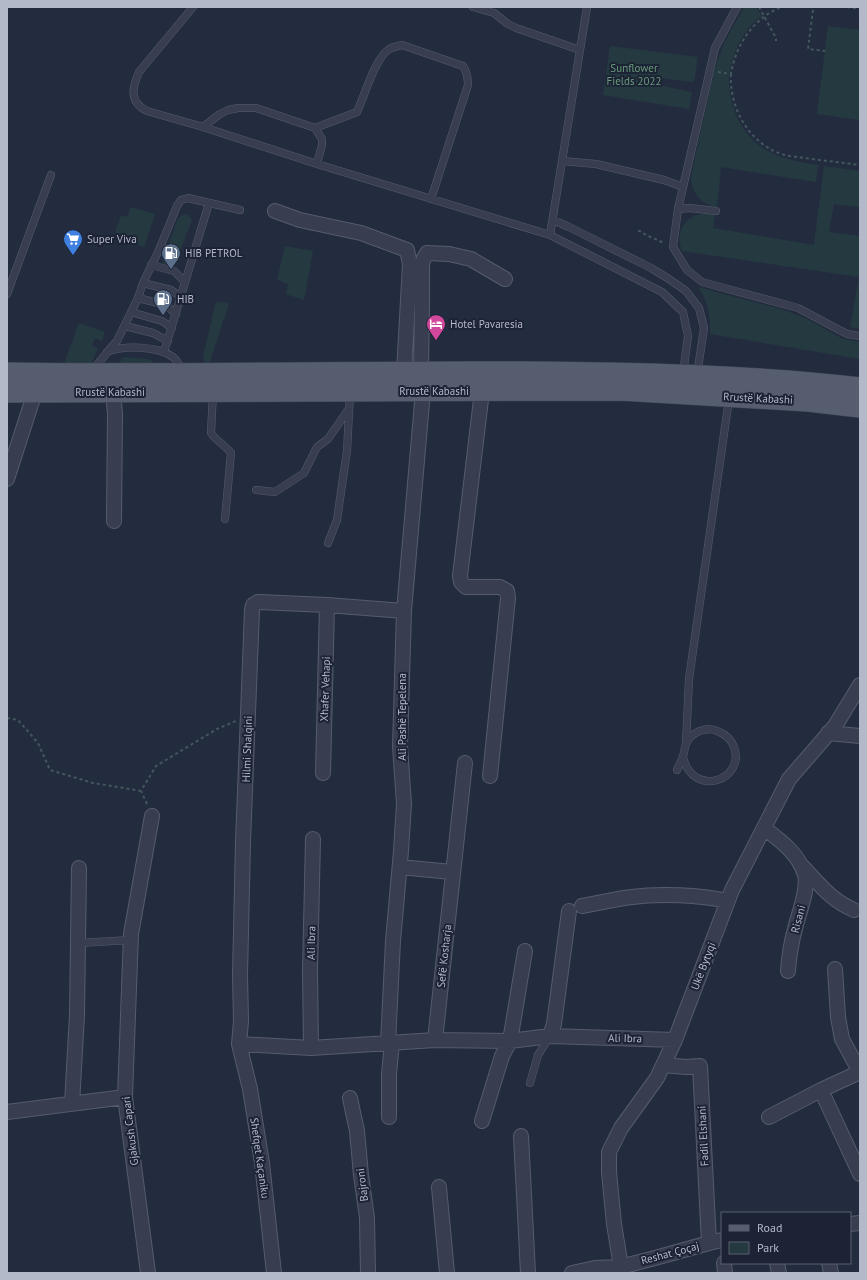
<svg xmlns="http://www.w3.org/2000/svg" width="867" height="1280" font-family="'PT Sans',sans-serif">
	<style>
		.green { fill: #253a40 }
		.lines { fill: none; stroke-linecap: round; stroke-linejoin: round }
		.service-casing { stroke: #555c6d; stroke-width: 8 }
		.minor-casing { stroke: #555c6d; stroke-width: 16 }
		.primary-casing { stroke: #414758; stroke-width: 22 }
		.path { stroke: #43575d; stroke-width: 2; stroke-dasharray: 3 3; stroke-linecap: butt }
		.service { stroke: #383e4f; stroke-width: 7 }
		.minor { stroke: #383e4f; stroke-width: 14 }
		.primary { stroke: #555d6f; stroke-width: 21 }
		.labels { text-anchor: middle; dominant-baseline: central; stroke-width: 4; stroke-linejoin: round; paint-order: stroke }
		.park-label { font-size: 11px; fill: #6a9c7c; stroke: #1c2334 }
		.poi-label { font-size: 11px; fill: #b4b9ca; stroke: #1c2334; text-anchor: start }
		.street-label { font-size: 11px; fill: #b4b9ca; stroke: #1c2334 }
	</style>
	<rect width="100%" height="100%" fill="#232c3f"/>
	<path class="green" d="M744 7H756L762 16C750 24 741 37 736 50 733 59 730 67 729 77 728 104 740 133 763 148 780 159 799 162 818 165L816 182 721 167 717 207C701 205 691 192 691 177L714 71 724 43Z
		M828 26 860 30V120L817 114Z
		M610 46 698 57 694 82 659 78 658 85 692 92 689 109 603 95Z
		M824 166 860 171V207L834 204 829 232 860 236V329L850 327 859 277 682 251C675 234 684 216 702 214 707 214 711 214 715 215L713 228 814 245Z
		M130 207 155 214 144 247 114 236 121 215 128 217Z
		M184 214 188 215 192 220 174 267 162 264 178 218Z
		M285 246 313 251 304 300 286 294 288 284 277 280Z
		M698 287 784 310 807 319 843 339 860 342V359L710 334C711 317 708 302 698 287Z
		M216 302 229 303 207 370 203 356Z
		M79 323 105 332 102 341 95 338 92 346 98 348 89 369H62Z
		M125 357 147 359 152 361 153 363 151 369 118 367 122 358Z"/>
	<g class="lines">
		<g class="service-casing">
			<path id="service" d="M193 7 139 72C132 88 129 102 147 111L203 127 317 164 550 235 662 292 683 312 688 336 683 374
				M473 7 494 13 508 24 516 28 580 50
				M737 7 715 48 678 209 673 247 687 270 702 282 798 308 847 334 860 336
				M203 127 220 114 228 110 238 108H256L315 128 322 139V145L317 164
				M315 128 357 112C364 97 375 59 388 50 392 47 397 46 402 45L463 66C467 72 468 77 468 85L431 199
				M562 161 596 164 664 180 683 187
				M678 209 690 208 716 211
				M553 220 569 227 651 268 669 279 686 291 699 308 704 328 697 375
				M550 235 587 7
				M151 265 174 271 185 282
				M143 283 171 290 181 297
				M7 294 51 175
				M138 298 166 305 176 314
				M131 312 162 321 172 328
				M125 326 153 333 168 341
				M107 352C124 345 158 346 173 357 177 360 180 366 182 370
				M164 352 209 203
				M93 370 109 350 117 341 138 298 143 283 159 250 177 206 181 200 188 198 240 210
				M213 392 211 433C216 441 225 445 231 453L225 519
				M256 490 275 492 304 473 317 447 328 439 348 410
				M328 543 337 520 342 485 347 451 350 394
				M686 744 689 679 729 399
				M677 770C679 765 682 761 683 756 685 752 684 748 686 744 691 732 706 726 717 731 725 734 731 738 734 747 746 780 693 799 683 757
				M79 943 131 940
				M530 1083 538 1055 550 1036"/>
		</g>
		<g class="minor-casing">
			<path id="minor" d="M275 211 300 220 361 233 407 250 410 264 404 372
				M421 372 422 304V264L424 258 427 253 449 254 471 259 505 279
				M482 391 460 576 461 582 466 587H500L507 591 508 598 490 776
				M113 392 115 414 114 521
				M7 479 35 392
				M828 733 860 736
				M323 773 327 605
				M764 828C780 840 799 854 805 875 809 889 798 915 795 929 791 943 789 957 788 971
				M400 867 452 872
				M803 867C820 885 831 900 854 910
				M582 906C599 903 615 899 632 897 660 893 699 895 728 901
				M835 969 838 1017 842 1039 860 1072
				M550 1036 554 1024 569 911
				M435 1040 465 763
				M388 1043 393 941 401 851 404 804 400 746 404 611 423 391
				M239 1044 311 1048 435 1040 510 1041 550 1036 675 1040
				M311 1048 310 970 313 839
				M663 1065 686 1067 700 1066 709 1243
				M821 1090 860 1174
				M350 1098 357 1131 361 1175 367 1218 368 1273
				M72 1104 77 1015 79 868
				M7 1112 125 1097
				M389 1117V1074L392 1042
				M769 1117 821 1090 860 1072
				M482 1121 502 1056 510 1041 525 951
				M521 1136 528 1273
				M439 1187 447 1273
				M850 1224 860 1223
				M724 1263 725 1273
				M777 1263 779 1273
				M829 1263 831 1273
				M148 1273 125 1097 131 934 152 816
				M274 1273 262 1163 250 1089 239 1044 241 1021 240 975 243 842 252 610 253 605 258 602 327 605 404 611
				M572 1273 595 1268 620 1267 655 1258 709 1243 722 1240
				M622 1273 614 1224 609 1172V1152L621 1128 657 1078 675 1040 732 890 789 779 835 726 860 685"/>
		</g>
		<g class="primary-casing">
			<path id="primary" d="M7 373C179 376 350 371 522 372 635 373 748 375 860 388
				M7 392 621 390 808 401 860 407"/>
		</g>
		<path class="path" d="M759 7 776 38V41
			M847 7 860 9
			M813 10 808 49 825 51
			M718 72 731 74C736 44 753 19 781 7
			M731 74C729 107 748 142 781 154 791 157 801 157 811 159 828 161 844 163 860 165
			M638 231H640L646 235 664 243
			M7 718 18 720 38 743 50 770 93 783 141 791
			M147 804 141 791 156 766 217 729 236 721"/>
		<use href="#service" class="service"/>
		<use href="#minor" class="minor"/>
		<use href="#primary" class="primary"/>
	</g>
	<defs>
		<g id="supermarket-pin" transform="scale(1)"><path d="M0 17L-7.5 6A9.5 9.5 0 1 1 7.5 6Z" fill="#3f7fe0" stroke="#1c2334"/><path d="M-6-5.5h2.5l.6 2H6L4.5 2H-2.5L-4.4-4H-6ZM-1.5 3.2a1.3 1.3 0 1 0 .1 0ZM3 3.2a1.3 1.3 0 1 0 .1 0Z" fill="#fff"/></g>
		<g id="fuel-pin" transform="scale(1)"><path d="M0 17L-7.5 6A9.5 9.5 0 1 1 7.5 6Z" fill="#5c6f8a" stroke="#1c2334"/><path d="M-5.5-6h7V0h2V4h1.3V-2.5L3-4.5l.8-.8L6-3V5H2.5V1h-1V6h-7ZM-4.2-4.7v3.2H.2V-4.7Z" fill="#fff"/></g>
		<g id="hotel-pin" transform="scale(1)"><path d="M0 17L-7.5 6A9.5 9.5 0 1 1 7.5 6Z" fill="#d1479c" stroke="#1c2334"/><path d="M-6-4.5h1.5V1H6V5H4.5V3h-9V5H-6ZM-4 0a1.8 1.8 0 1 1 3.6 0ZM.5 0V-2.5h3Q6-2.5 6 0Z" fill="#fff"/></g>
	</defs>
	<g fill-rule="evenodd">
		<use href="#supermarket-pin" x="73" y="239"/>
		<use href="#fuel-pin" x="171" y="253"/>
		<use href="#fuel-pin" x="163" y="299"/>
		<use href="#hotel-pin" x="436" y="324"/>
	</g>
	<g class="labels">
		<g class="park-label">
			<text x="634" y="68">Sunflower<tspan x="634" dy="13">Fields 2022</tspan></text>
		</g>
		<g class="poi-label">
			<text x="87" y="239">Super Viva</text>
			<text x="185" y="253">HIB PETROL</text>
			<text x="177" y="299">HIB</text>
			<text x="450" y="324">Hotel Pavaresia</text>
		</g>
		<g class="street-label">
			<text x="434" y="391">Rrustë Kabashi</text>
			<text x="110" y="392">Rrustë Kabashi</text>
			<text transform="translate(758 398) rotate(3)">Rrustë Kabashi</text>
			<text transform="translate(325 689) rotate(-88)">Xhafer Vehapi</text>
			<text transform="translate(402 717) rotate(-90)">Ali Pashë Tepelena</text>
			<text transform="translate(247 749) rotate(-88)">Hilmi Shalqini</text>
			<text transform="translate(798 919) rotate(-75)">Risani</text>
			<text transform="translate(311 943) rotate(-89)">Ali Ibra</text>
			<text transform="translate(444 956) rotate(-84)">Sefë Kosharja</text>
			<text transform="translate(703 966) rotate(-69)">Ukë Bytyqi</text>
			<text transform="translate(625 1038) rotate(1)">Ali Ibra</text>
			<text transform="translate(130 1131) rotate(-97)">Gjakush Capari</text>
			<text transform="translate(703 1136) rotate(-93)">Fadil Elshani</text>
			<text transform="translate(260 1158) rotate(82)">Shefqet Kaçaniku</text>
			<text transform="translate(362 1185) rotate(-97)">Bajroni</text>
			<text transform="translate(670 1253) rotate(-15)">Reshat Çoçaj</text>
		</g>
	</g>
	<rect width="867" height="1280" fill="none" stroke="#b4b9ca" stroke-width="16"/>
	<rect x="721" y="1212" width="130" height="52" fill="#1c2334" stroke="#595f70"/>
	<rect x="729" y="1225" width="20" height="6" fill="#555d6f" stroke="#595f70"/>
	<text x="757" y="1232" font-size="12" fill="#b4b9ca">Road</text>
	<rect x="729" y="1242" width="20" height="12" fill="#253a40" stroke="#595f70"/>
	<text x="757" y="1252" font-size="12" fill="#b4b9ca">Park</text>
</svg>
